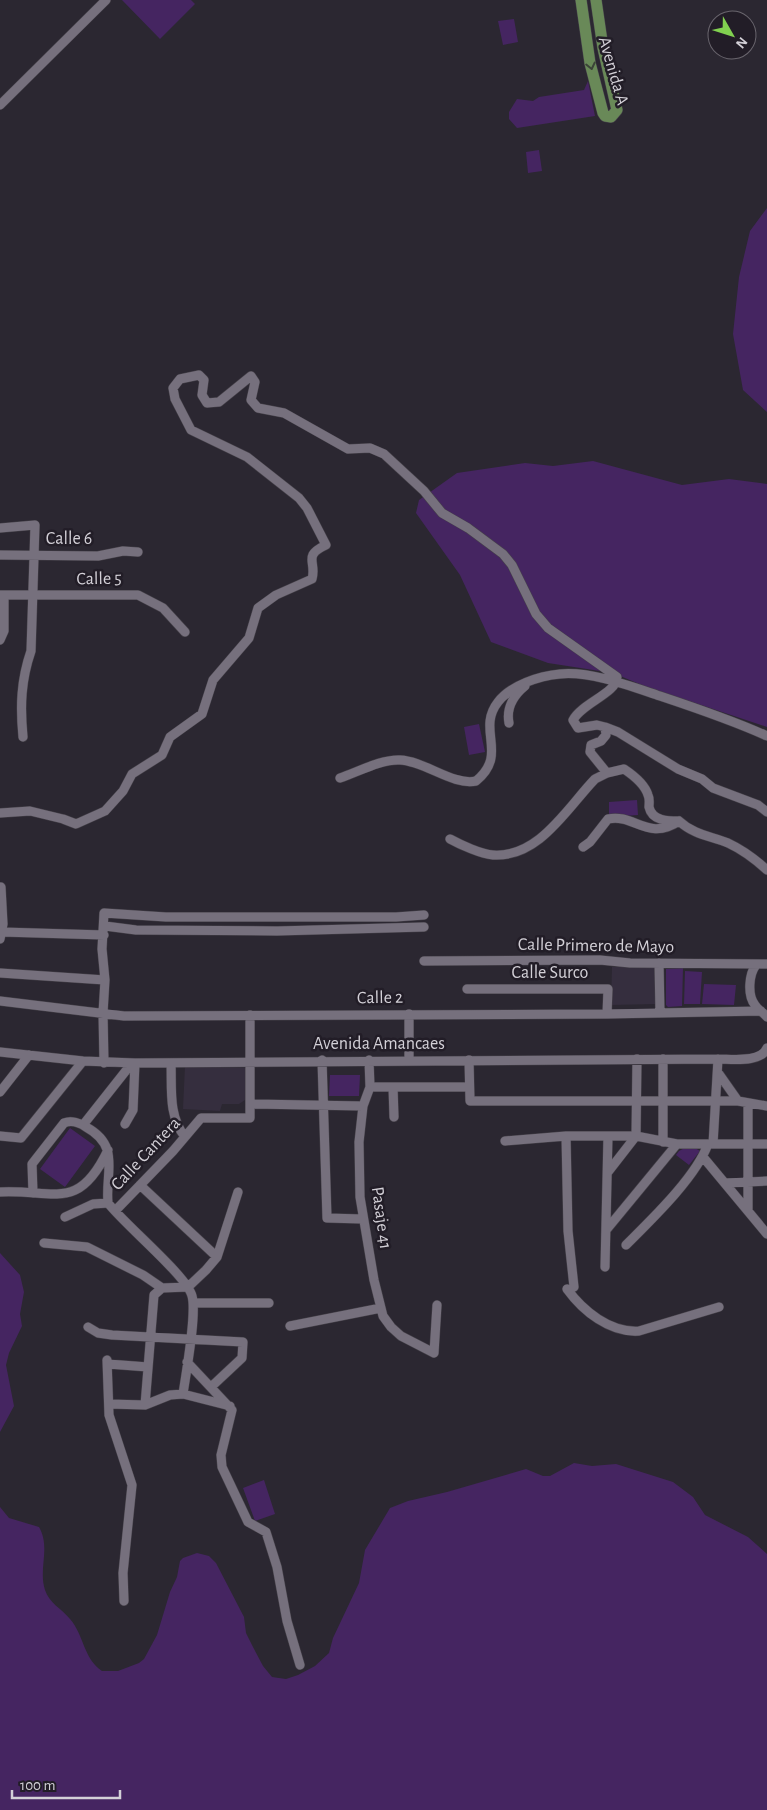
<svg xmlns="http://www.w3.org/2000/svg" width="767" height="1810" font-family="'Alegreya Sans',sans-serif">
	<style>
		.built { fill: #352e3e }
		.green { fill: #452561 }
		.lines { fill: none; stroke-linecap: round; stroke-linejoin: round }
		.minor-casing { stroke: #46424a; stroke-width: 10 }
		.major-casing { stroke: #46424a; stroke-width: 12 }
		.minor { stroke: #76707d; stroke-width: 9 }
		.major { stroke: #698958; stroke-width: 11 }
		.oneway { stroke: #3b4338 }
		.labels { text-anchor: middle; dominant-baseline: central; stroke-width: 5; stroke-linejoin: round; paint-order: stroke }
		.street-label { font-size: 18px; fill: #d3d0d7; stroke: #221d27 }
	</style>
	<rect width="100%" height="100%" fill="#2b2731"/>
	<path class="built" d="M612 967H656V1004L611 1005Z
		M185 1066 247 1068 245 1100 239 1104H222L220 1111 183 1109Z"/>
	<path class="green" d="M122 0H191L195 4 160 39Z
		M514 19 518 42 503 45 498 21Z
		M588 81 595 116 517 128 509 119V112L517 99 533 101 539 97 584 90Z
		M539 150 542 171 528 173 526 152Z
		M767 208V412L743 390 733 334 739 277 750 231Z
		M593 461 682 485 729 479 767 484V727L644 686 613 673 548 663 491 642 460 575 416 513 419 500 457 473 525 463 553 466Z
		M479 724 485 752 469 755 464 727Z
		M637 800 638 815 609 817V802Z
		M683 968 682 1006 668 1007 666 1005V969Z
		M685 971 702 972 700 1004H684Z
		M704 984 736 985 734 1005 702 1004Z
		M330 1075H360L359 1096H329Z
		M70 1128 95 1146 65 1187 40 1169Z
		M690 1145 700 1151 689 1165 676 1155 679 1151Z
		M0 1253 20 1275 24 1292 20 1314 22 1326 9 1353 6 1365 14 1406 0 1432Z
		M574 1463 592 1466 616 1464 673 1482 693 1497 705 1515 748 1537 767 1554V1810H0V1507L9 1518 39 1527C51 1548 38 1568 45 1590 49 1603 62 1609 70 1619 84 1635 83 1658 102 1671H118L139 1663 144 1659 157 1635 170 1592 177 1577 180 1561 183 1558 197 1553 209 1556 216 1563 244 1617 246 1633 253 1647 263 1666 272 1677 286 1679 298 1675 315 1666 329 1653 333 1638 359 1583 365 1550 390 1508 408 1501 447 1492 526 1469 543 1476H550Z
		M264 1480 275 1514 255 1521 243 1488Z"/>
	<g class="lines">
		<g class="minor-casing">
			<path id="minor" d="M0 105 106 0
				M0 528 35 525 31 651C21 680 20 706 23 737
				M0 555 98 556 123 551 138 552
				M0 595H138L163 608 185 632
				M0 640 4 631V595
				M509 723C506 708 514 695 525 686
				M605 727 618 732 678 769 702 779 713 788 758 805 767 812
				M340 778C358 772 381 759 400 760 425 761 453 786 476 781 509 754 476 730 498 702 511 685 539 676 560 674 591 671 630 686 660 696 696 708 732 720 767 736
				M0 813 30 811 63 819 76 824 105 811 123 791 132 774 162 755 170 737 202 714 213 680 249 638 258 608 276 595 312 579C317 562 302 556 326 545L307 508 299 498 247 457 191 430 175 399 173 388 180 379 199 375 204 380 202 395 207 403 219 402 251 376 255 382 251 400 258 408 284 413 348 449 370 448 384 454 424 491 442 513 468 528 503 554 512 565 536 614 548 628 617 677C617 693 582 703 573 720L578 728 597 725 605 727 606 735 601 741 591 745 590 752 607 773 624 769C633 775 645 785 648 795 650 799 649 803 649 807 652 821 668 821 679 821
				M450 839C461 845 481 854 493 855 539 858 567 808 595 779L607 773
				M583 847 590 842 608 819C634 813 648 842 679 821 694 835 711 836 728 843 743 850 755 859 767 870
				M105 926 136 930 277 931 424 927
				M2 932 104 935
				M0 939 3 924 1 887
				M424 961 600 960 630 963 767 964
				M659 963 660 1013
				M756 965C749 974 747 995 755 1005 758 1010 763 1012 767 1017
				M0 973 105 980
				M467 989H608L607 1014
				M0 1001 124 1016 607 1014 761 1011
				M0 1052 83 1061 135 1063 718 1059C733 1059 761 1063 767 1048
				M322 1060 327 1218 362 1219
				M369 1060 370 1087 363 1106 359 1142 360 1197 374 1280 383 1316 391 1327 401 1336 434 1353 437 1305
				M409 1060V1014
				M469 1060 470 1101H738L767 1106
				M104 1063 103 1013 105 980 102 949 104 913 166 917H396L424 915
				M171 1063C172 1088 168 1116 185 1137
				M719 1074 738 1101
				M370 1087H469
				M393 1087 394 1117
				M0 1092 29 1055
				M250 1104 363 1106
				M125 1124 133 1110 135 1063
				M83 1125 132 1063
				M0 1136 21 1138 83 1061
				M566 1136 568 1231 574 1287
				M505 1141 566 1136H636L677 1144H767
				M663 1142V1059
				M713 1144 718 1059
				M703 1157 767 1234
				M608 1172 636 1136 637 1059
				M725 1183 767 1181
				M140 1185 217 1257
				M0 1192C54 1189 78 1213 108 1150
				M33 1193 32 1164 64 1123C71 1120 80 1123 86 1127 121 1146 105 1172 108 1203 125 1225 187 1276 192 1296 197 1314 186 1373 183 1394
				M748 1210V1103
				M115 1211 173 1151 201 1118H250V1015
				M65 1217 93 1204 108 1203
				M607 1229 677 1144
				M44 1243 87 1247 143 1275 162 1288 188 1287 206 1270 217 1257 238 1192
				M626 1245C652 1219 696 1177 708 1144
				M605 1267 608 1136
				M567 1289C583 1311 610 1333 639 1331L719 1307
				M193 1303H269
				M290 1326 381 1308
				M88 1327 98 1333 112 1335 243 1342 242 1358 211 1387
				M107 1360 109 1415 132 1485 123 1573 124 1601
				M187 1362 232 1410 221 1455 222 1467 248 1522 266 1532 277 1567 287 1621 300 1665
				M108 1364 148 1367
				M109 1404 145 1405 170 1395 183 1394 230 1406
				M145 1405 154 1295 162 1288"/>
		</g>
		<g class="major-casing">
			<path id="major" d="M581 0 590 63 603 113 605 116 611 117 617 110 603 48 596 0"/>
		</g>
		<use href="#minor" class="minor"/>
		<use href="#major" class="major"/>
	</g>
	<defs><path id="oneway-chevron" d="M-2-3.5L2.5 0L-2 3.5" fill="none" stroke-width="1.6" stroke-linecap="round" stroke-linejoin="round" transform="scale(1.25)"/></defs>
	<use class="oneway" href="#oneway-chevron" transform="translate(591 66) rotate(77)"/>
	<g class="labels">
		<g class="street-label">
			<text transform="translate(613 71) rotate(74)">Avenida A</text>
			<text x="69" y="539">Calle 6</text>
			<text transform="translate(99 579) rotate(-1)">Calle 5</text>
			<text transform="translate(596 946) rotate(1)">Calle Primero de Mayo</text>
			<text x="550" y="973">Calle Surco</text>
			<text transform="translate(380 998) rotate(-1)">Calle 2</text>
			<text x="379" y="1044">Avenida Amancaes</text>
			<text transform="translate(146 1154) rotate(-47)">Calle Cantera</text>
			<text transform="translate(381 1218) rotate(82)">Pasaje 41</text>
		</g>
	</g>
	<g transform="translate(732 35) rotate(129)"><circle r="24" fill="#221d27" stroke="#69656d"/>
	<path d="M0-4L9 19L0 12L-9 19Z" fill="#81d050"/>
	<text y="-8" font-size="14" font-weight="bold" text-anchor="middle" fill="#d3d0d7">N</text>
	</g>
	<path d="M12 1790v8h108v-8" fill="none" stroke="#d3d0d7" stroke-width="2.5"/>
	<text x="20" y="1790" font-size="15" fill="#d3d0d7" stroke="#221d27" stroke-width="4" paint-order="stroke">100 m</text>
</svg>
